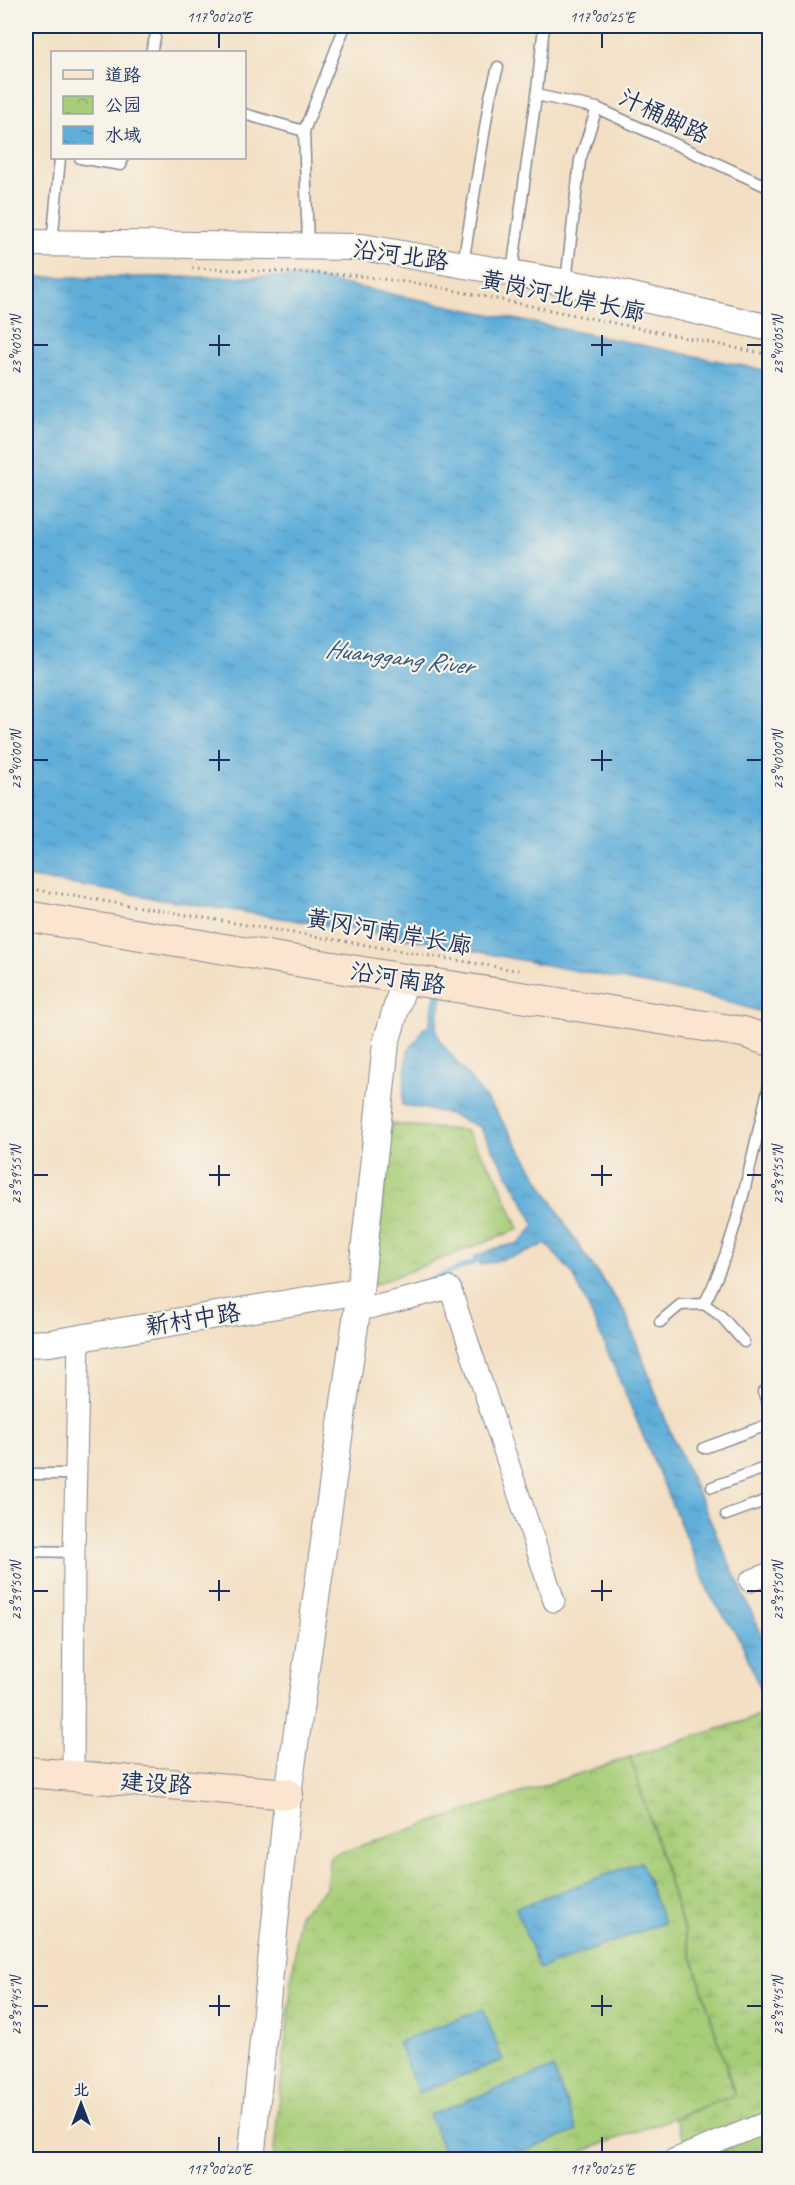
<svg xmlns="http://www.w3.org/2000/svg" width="795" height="2185" font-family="Caveat,'LXGW WenKai TC',sans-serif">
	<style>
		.wetland { fill: url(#wetland-marsh); stroke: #617e6b; stroke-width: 1.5 }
		.park { fill: url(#park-crowns); stroke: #617e6b; stroke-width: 1.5 }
		.water { fill: url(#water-ripples); stroke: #3d6e9c; stroke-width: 1.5 }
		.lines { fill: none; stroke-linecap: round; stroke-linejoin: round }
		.stream { stroke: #5faed9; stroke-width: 5 }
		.service-casing { stroke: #878790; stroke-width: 13 }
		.minor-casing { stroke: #878790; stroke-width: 23 }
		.tertiary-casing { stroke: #878790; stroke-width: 28 }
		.secondary-casing { stroke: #878790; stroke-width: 32 }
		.path { stroke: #878790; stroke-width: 3; stroke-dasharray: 1.5 4.5; stroke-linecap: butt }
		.service { stroke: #fff; stroke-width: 10 }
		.minor { stroke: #fff; stroke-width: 21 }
		.tertiary { stroke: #fff; stroke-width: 26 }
		.secondary { stroke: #fce5d0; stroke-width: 30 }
		.ticks { fill: none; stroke: #1b2f5e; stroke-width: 2 }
		.labels { text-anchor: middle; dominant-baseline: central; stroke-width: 4.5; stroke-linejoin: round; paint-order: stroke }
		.street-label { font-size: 24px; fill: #1b2f5e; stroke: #f7f3e8 }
		.water-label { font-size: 26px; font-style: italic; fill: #2f5583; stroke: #f7f3e8 }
		.neatline { fill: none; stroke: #1b2f5e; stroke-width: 2 }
		.ticks-label { font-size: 15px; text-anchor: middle; fill: #1b2f5e }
	</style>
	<defs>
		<pattern id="wetland-marsh" width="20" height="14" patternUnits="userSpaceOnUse" patternTransform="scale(1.5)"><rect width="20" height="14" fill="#a7cd78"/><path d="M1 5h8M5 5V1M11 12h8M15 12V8" fill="none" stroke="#8fb06a"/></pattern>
		<pattern id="park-crowns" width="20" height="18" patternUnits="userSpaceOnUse" patternTransform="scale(1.5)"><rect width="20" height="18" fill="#a7cd78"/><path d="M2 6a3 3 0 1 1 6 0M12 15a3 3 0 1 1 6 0" fill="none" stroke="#8fb06a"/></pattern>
		<pattern id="water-ripples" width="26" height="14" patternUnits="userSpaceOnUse" patternTransform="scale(1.5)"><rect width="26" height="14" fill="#5faed9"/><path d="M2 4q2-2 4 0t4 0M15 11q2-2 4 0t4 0" fill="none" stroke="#4e8eb3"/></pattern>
	</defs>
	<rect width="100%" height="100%" fill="#f7f3e8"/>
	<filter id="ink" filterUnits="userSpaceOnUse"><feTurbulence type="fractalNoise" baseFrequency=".0167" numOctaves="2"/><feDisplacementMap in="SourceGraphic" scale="12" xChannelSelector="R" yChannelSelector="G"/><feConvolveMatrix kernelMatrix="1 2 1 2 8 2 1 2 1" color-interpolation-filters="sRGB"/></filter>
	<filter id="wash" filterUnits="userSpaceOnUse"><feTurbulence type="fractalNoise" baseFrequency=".008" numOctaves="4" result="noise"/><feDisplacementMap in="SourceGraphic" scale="24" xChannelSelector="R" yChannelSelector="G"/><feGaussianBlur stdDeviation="1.35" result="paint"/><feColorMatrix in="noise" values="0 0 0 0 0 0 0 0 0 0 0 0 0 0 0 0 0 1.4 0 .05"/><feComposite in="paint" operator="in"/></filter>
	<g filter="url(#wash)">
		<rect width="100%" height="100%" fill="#f3dfc3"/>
		<path class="wetland" d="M769 1713V2159H695L674 2118 735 2095 630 1757Z"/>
		<path class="park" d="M391 1124 466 1131 497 1177 519 1229 373 1285Z
			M630 1757 735 2095 562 2159 273 2160 299 1915 326 1888 330 1856Z"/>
		<path class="water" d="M26 277H308L769 371V1014L707 996 412 939 26 877Z
			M436 990 443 991 436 1028 440 1041 495 1110 528 1161 576 1242 625 1312 669 1429 769 1651V1712L741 1641 711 1597 601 1336 573 1274 546 1244 525 1253 480 1265 474 1257 496 1248 519 1243 535 1226 525 1204 480 1127 446 1113 402 1105 408 1050 418 1039 423 1028 429 1027Z
			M641 1862 664 1923 539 1969 516 1908Z
			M483 2009 503 2060 418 2093 398 2042Z
			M553 2068 577 2131 503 2159H446L429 2115Z"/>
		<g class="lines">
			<path class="stream" d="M410 1288 483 1259"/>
		</g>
	</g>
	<g filter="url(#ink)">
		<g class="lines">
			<g class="service-casing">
				<path id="service" d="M151 52 155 38
					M536 95 597 108 770 188
					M244 114 304 131 308 245
					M304 131 345 26
					M80 158 121 165 123 158
					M52 244 60 158
					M463 264 490 97 498 67
					M512 272 537 89 544 26
					M566 282 580 160 597 108
					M704 1304C738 1241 752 1152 770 1082
					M660 1322 680 1305 704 1304 721 1316 744 1342
					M763 1392 770 1408
					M704 1448 770 1424
					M26 1474H76
					M712 1487 770 1466
					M726 1515 770 1499
					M26 1551 74 1552"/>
			</g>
			<g class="minor-casing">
				<path id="minor" d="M357 1311 450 1288 554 1601
					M750 1581 770 1573
					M73 1777 74 1552 79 1338
					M673 2160 770 2121"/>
			</g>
			<g class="tertiary-casing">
				<path id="tertiary" d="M26 243 362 247 602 289 770 328
					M26 1344 50 1343 360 1291
					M251 2160 288 1794 360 1291 386 1043 405 979"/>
			</g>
			<g class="secondary-casing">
				<path id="secondary" d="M26 916 405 979 743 1032 770 1041
					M26 1772 288 1794"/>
			</g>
			<path class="path" d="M192 268 352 275 428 285 770 355
				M26 888 521 971"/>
			<use href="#service" class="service"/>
			<use href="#minor" class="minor"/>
			<use href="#tertiary" class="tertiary"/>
			<use href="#secondary" class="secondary"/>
		</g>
	</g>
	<path class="ticks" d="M219 33V48M602 33V48M219 335V356M602 335V356M33 345H48M209 345H230M591 345H612M747 345H762M219 750V771M602 750V771M33 760H48M209 760H230M591 760H612M747 760H762M219 1165V1186M602 1165V1186M33 1175H48M209 1175H230M591 1175H612M747 1175H762M219 1580V1601M602 1580V1601M33 1591H48M209 1591H230M591 1591H612M747 1591H762M219 1995V2016M602 1995V2016M33 2006H48M209 2006H230M591 2006H612M747 2006H762M219 2137V2152M602 2137V2152"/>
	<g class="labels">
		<g class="street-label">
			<text transform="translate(664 116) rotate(25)">汁桶脚路</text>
			<text transform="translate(401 255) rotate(8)">沿河北路</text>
			<text transform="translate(563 296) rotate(12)">黄岗河北岸长廊</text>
			<text transform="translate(389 932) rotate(10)">黄冈河南岸长廊</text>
			<text transform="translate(398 978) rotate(9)">沿河南路</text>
			<text transform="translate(193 1319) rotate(-9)">新村中路</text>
			<text transform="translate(156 1783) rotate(4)">建设路</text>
		</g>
		<g class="water-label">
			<text transform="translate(399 657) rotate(7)">Huanggang River</text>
		</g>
	</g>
	<rect width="795" height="2185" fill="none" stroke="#f7f3e8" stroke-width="66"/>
	<rect x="51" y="51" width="195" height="108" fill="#f7f3e8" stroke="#9fa5b1" stroke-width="1.5"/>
	<rect x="63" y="70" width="30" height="9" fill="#fce5d0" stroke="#9fa5b1" stroke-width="1.5"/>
	<text x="105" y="81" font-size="18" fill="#1b2f5e">道路</text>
	<rect x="63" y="96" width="30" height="18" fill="url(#park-crowns)" stroke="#9fa5b1" stroke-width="1.5"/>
	<text x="105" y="111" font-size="18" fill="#1b2f5e">公园</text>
	<rect x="63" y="126" width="30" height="18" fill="url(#water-ripples)" stroke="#9fa5b1" stroke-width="1.5"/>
	<text x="105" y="141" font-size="18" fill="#1b2f5e">水域</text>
	<g transform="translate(81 2104)" stroke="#f7f3e8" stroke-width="4.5" paint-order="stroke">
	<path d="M0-4.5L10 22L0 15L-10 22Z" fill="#1b2f5e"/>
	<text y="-9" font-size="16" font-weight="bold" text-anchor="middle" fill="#1b2f5e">北</text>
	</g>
	<rect x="33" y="33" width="729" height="2119" class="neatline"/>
	<g class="ticks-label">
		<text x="219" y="22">117°00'20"E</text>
		<text x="602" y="22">117°00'25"E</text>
		<text transform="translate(16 345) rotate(-90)" y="5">23°40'05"N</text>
		<text transform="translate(778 345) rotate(-90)" y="5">23°40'05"N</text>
		<text transform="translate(16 760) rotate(-90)" y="5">23°40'00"N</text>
		<text transform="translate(778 760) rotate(-90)" y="5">23°40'00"N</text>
		<text transform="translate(16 1175) rotate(-90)" y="5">23°39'55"N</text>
		<text transform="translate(778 1175) rotate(-90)" y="5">23°39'55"N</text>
		<text transform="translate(16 1591) rotate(-90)" y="5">23°39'50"N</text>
		<text transform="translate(778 1591) rotate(-90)" y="5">23°39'50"N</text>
		<text transform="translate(16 2006) rotate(-90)" y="5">23°39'45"N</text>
		<text transform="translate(778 2006) rotate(-90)" y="5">23°39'45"N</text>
		<text x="219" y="2174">117°00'20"E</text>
		<text x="602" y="2174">117°00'25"E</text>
	</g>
</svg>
